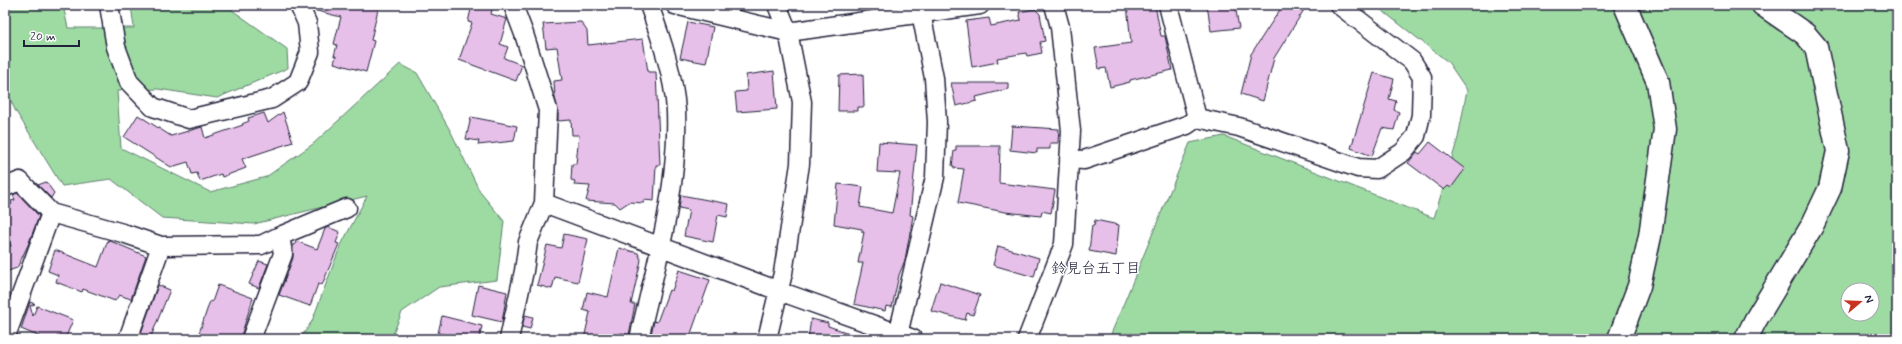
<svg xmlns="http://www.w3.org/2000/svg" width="1902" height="344" font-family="Mynerve,'Klee One',sans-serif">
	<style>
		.green { fill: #9edba3; stroke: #607e6f; fill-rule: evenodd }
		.building { fill: #e7c0e9; stroke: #22223b }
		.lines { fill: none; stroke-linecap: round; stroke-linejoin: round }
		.street-casing { stroke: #22223b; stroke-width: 21 }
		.secondary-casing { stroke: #22223b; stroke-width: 25 }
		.street { stroke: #fff; stroke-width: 18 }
		.secondary { stroke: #fff; stroke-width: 22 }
		.labels { text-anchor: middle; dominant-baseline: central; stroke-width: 3; stroke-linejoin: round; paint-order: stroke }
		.neighbourhood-label { font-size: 15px; fill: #22223b; stroke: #fff }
	</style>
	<rect width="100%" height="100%" fill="#fff"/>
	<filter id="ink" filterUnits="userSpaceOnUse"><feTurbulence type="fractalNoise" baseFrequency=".025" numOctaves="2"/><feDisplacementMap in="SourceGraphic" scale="8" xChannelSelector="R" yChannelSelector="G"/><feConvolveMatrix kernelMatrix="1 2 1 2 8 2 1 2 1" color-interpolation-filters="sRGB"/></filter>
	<g filter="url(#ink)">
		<path class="green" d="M5 5H63L68 28H134L131 5H225L287 49 288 68 217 98 158 89 117 91 121 148 210 192 266 177 313 144 400 64 417 73 451 132 480 192 504 221 497 280 439 287 402 312 391 339H300L312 321 340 247 367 196 254 224 162 218 111 179 62 186 15 110 5 87Z
			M1375 5H1897V339H1109L1190 143 1224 136 1434 218 1458 138 1467 90 1448 62ZM1848 290H1872V314H1848Z"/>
		<path class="building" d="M313 5H379L371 40 374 41 366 72 334 63 336 56H334L337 45 334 44 341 17 313 10Z
			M472 5H493L491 14 507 19 500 44 508 47 504 58 522 65 516 81 459 60 472 23 468 22Z
			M1127 5H1155L1161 36H1165L1172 70 1130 80V82L1110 87 1106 68 1099 69 1095 48 1131 43Z
			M1207 5H1235L1239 28 1211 31Z
			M1283 5H1307L1274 58 1263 101 1241 94 1251 54Z
			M1035 9 1040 14 1045 41 1040 42 1042 53 1027 56 1026 53 997 58 998 62 972 67 966 21 989 18 991 26 1021 20 1019 12Z
			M581 22 587 31 588 45 643 39 648 72H656L660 165H656L654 201 644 200V203L629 202 620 208 615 203 586 201 590 186 574 185 575 181 571 180 572 164H576L579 135H572L571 120 558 121V110L555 98 554 81 562 80 557 47 546 48 543 24Z
			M688 22 713 27 706 63 680 58Z
			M774 71 777 109 737 112 735 92 747 91 746 75Z
			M1374 73 1394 79 1389 99 1396 101 1394 110 1399 112 1394 130 1382 128 1372 156 1351 148Z
			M863 74 864 107H858V111H838L839 75Z
			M951 83H1008V89L976 97 977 101 956 106Z
			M283 112 293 142 242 159 246 168 222 177 221 174 200 181 197 173 192 174 188 162 171 167 124 137 138 115 171 136 202 127 205 138 243 125 242 124 249 121 248 118 264 113 268 123Z
			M471 117 517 126 514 141 478 145 479 141 466 139Z
			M1012 126 1059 129 1058 143H1050V149H1037V153L1010 150Z
			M879 142 917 145 910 215 913 216 905 260 899 275 892 307 886 306 885 311 854 304 863 263H858L864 232H862V229L834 224 838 184 863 187 860 207 892 213 900 173 877 172Z
			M1430 142 1465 169 1451 188 1448 186 1444 190 1408 163 1417 152 1420 154Z
			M956 146H1000L999 183 1055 190 1051 213 1042 211 1041 216 1005 212 958 203 964 169 954 168V166H952L954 151H956Z
			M46 182 54 193 51 198 38 185Z
			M17 193 39 216 28 245 17 268 5 272V247L11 246 5 229V207L12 204 11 201 15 200 13 195Z
			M681 195 729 204 727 217 718 215 713 242 684 236 689 210 679 208Z
			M1095 220 1119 225 1116 256 1089 251 1092 225 1094 226Z
			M328 227 340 232 336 243 339 244 322 285 318 284 310 306 279 295 293 258V244L295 245 296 241 317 249 325 229Z
			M564 234 588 239 578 282 555 277 552 289 537 285 547 245 561 248Z
			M108 240 146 256 131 299 119 295 115 301 83 289 82 292 56 282 58 275 48 271 55 250 98 267Z
			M998 246 1039 258 1034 277 993 265Z
			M619 248 638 253 641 260 631 304H635L629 335 622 333 608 339H584L590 312 583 310 587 292 608 297Z
			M259 261 268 264 259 288 249 284Z
			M679 270 710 280 689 339H650L654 321 657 322 669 290 672 291Z
			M940 282 980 295 973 315 967 313 965 320 931 311Z
			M158 285 170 290 150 339H147L140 336Z
			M218 285 253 298 240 339H197L210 301 212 302Z
			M478 285 507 292 502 322 472 315Z
			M30 302 35 304 30 306 33 316 37 306 73 320 65 339H45L21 329Z
			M525 315 533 317 530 329 522 327Z
			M442 316 482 326 479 339H461L438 333Z
			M811 319 828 323V326L858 336 857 339H808Z"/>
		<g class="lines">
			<g class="street-casing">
				<path id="street" d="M109 5 116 47 129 82 153 107 189 119 272 99 298 82 310 52 307 23 299 5
					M675 5 788 32 980 5
					M1168 5 1197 118
					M1069 159 1084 160 1187 125 1197 118 1239 127 1358 168 1377 169 1403 152 1416 136 1421 115 1422 77 1412 61 1339 5
					M5 187 20 181 51 213 126 234 161 246 261 245 280 236 283 254 251 339
					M544 203 779 291 913 339
					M280 236 347 208
					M5 339 51 213
					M128 339 161 246
					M509 339 524 271 528 242 544 203 548 110 524 34 513 5
					M639 339C656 264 679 188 676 111 674 76 661 38 649 5
					M767 339 783 273 800 164 802 102 788 32 777 5
					M897 339 935 177 937 122 934 78 921 13 918 5
					M1027 339 1064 244 1071 131 1060 27 1054 5"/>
			</g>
			<g class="secondary-casing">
				<path id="secondary" d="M1619 339 1639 286 1650 236 1665 129 1658 82 1625 5
					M1746 339 1755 321 1812 226 1830 188 1838 151 1816 47 1805 34 1763 5"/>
			</g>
			<use href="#street" class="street"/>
			<use href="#secondary" class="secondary"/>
		</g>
	</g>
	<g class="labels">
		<g class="neighbourhood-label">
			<text x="1096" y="269">鈴見台五丁目</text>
		</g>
	</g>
	<rect width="1902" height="344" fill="none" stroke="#fff" stroke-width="20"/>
	<rect x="10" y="10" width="1882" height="324" fill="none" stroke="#22223b" stroke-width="1.5" filter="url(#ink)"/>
	<g transform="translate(1860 302) rotate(71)"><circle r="19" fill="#ffffff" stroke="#a7a7b1"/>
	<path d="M0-3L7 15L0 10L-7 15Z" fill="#c8321e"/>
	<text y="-6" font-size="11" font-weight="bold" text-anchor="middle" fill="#22223b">N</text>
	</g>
	<path d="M24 40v6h55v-6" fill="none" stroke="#22223b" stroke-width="2"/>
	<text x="30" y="40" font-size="12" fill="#22223b" stroke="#ffffff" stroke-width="3" paint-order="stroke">20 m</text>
</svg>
